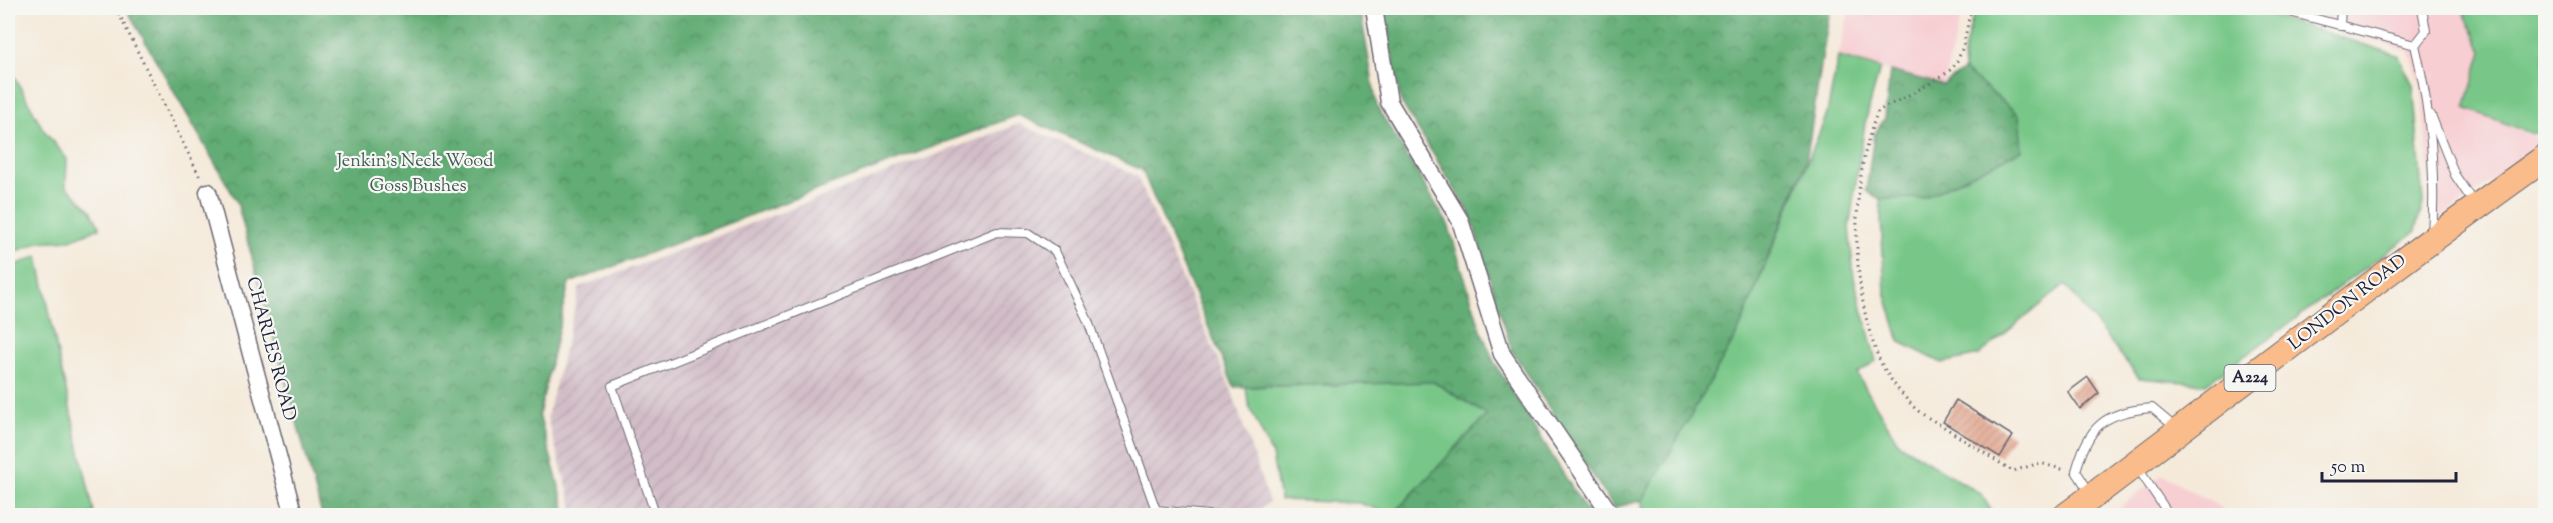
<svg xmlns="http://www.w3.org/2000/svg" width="2553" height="523" font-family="'Sorts Mill Goudy',serif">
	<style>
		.built { fill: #f7cfd3 }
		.industrial { fill: url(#industrial-furrows) }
		.grass { fill: #78c788; stroke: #4d7462; stroke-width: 1.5 }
		.forest { fill: url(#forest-crowns); stroke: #426758; stroke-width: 1.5 }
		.building { fill: url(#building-hatch) }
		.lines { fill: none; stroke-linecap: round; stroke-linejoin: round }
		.lane-casing { stroke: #6c6873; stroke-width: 10 }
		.street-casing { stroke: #6c6873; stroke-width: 19 }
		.primary-casing { stroke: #6c6873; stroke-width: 28 }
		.path { stroke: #6c6873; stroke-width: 3; stroke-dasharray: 1.5 4.5; stroke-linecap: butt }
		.lane { stroke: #fff; stroke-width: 8 }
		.street { stroke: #fff; stroke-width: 16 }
		.primary { stroke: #f9bc8a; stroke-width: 26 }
		.labels { text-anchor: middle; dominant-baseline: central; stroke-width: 4.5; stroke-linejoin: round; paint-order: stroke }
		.shield { fill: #f6f6f2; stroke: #626272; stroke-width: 1.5 }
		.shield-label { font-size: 16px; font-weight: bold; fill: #22223b }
		.park-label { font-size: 18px; fill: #405c56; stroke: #f6f6f2 }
		.street-label { font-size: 18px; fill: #22223b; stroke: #f6f6f2 }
	</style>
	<defs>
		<pattern id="industrial-furrows" width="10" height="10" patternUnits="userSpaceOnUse" patternTransform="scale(1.5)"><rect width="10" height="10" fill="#d2bdc7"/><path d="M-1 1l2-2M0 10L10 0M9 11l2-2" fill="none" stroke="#b4a2ac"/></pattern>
		<pattern id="forest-crowns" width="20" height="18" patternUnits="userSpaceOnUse" patternTransform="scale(1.5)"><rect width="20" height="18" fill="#62ac74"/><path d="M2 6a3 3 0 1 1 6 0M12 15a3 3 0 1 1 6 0" fill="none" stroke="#508c60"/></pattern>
		<pattern id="building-hatch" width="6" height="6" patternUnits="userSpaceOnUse" patternTransform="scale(1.5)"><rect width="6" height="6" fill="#e4ac96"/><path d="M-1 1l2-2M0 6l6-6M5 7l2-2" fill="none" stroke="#c39482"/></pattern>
	</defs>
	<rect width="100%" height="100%" fill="#f6f6f2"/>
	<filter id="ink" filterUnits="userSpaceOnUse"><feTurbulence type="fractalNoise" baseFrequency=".0167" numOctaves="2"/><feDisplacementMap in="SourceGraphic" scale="12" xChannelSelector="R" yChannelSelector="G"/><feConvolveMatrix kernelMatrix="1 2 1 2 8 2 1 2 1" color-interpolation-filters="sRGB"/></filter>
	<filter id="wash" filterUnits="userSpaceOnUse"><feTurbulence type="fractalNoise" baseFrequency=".008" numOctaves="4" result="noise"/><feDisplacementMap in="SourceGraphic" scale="24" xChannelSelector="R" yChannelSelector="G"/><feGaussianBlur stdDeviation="1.35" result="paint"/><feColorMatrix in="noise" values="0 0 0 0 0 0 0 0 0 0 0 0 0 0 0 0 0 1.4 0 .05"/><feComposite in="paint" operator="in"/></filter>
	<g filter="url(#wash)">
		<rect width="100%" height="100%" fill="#f5eada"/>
		<path class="built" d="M1850 8H1963L1943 85 1838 57Z
			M2267 8H2462L2482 51 2465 108 2545 141 2430 226 2432 203 2421 85 2409 51Z
			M2163 474 2233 515 2108 516Z"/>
		<path class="industrial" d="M1019 124 1137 176 1231 389 1269 502 1250 516 575 515 547 418 580 287Z"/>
		<path class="grass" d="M1975 8H2247L2398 55 2413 85 2423 203 2416 231 2206 384 2139 378 2065 284 1979 355 1942 363 1900 342 1885 292 1880 199 1924 198 2019 115 1964 70 1963 55Z
			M2462 8H2545V125L2533 134 2465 108 2482 51Z
			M1838 57 1880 68 1865 123 1849 228 1854 278 1876 361 1857 374 1899 444 1981 494 1994 515 1644 516 1643 500 1738 332 1827 114Z
			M8 64 43 129 67 159 66 186 91 210 100 228 70 240 39 242 8 255Z
			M38 256 59 360 94 512 88 515H8V268Z
			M1434 382 1487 415 1392 515 1359 503 1280 500 1272 455 1248 403 1246 387Z"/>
		<path class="forest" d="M126 8H1360L1377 107 1448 224 1481 330 1494 362 1589 515H1392L1487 415 1434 382 1234 387 1142 170 1018 115 569 283 539 415 567 515H322L237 202Z
			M1383 8H1830L1806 162 1738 332 1643 500 1614 508 1512 351 1470 214 1401 102Z
			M1964 70 2019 115 2022 150 1924 198 1880 199 1866 191 1874 135 1885 118 1890 71 1943 85Z"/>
		<g id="blocks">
			<path class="building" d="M2088 377 2099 393 2080 409 2068 392Z
				M1956 400 2013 436 2000 457 1943 422Z"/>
		</g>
	</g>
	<g filter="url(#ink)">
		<use href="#blocks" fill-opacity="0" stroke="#6c6873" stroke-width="1.5"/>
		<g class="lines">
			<g class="lane-casing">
				<path id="lane" d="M2275 8 2415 45C2430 107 2436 171 2432 234
					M2340 26 2341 8
					M2415 45 2426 31 2422 8
					M2431 115 2455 175 2475 205
					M2137 467 2170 516
					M2090 493 2076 471C2089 425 2104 412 2152 408L2176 428
					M1156 510 1218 516
					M656 516 612 386 997 232 1028 233 1055 251 1088 321 1156 510"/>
			</g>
			<g class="street-casing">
				<path id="street" d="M1374 8 1389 102 1460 220 1502 354 1612 516
					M208 192 294 516"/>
			</g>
			<g class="primary-casing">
				<path id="primary" d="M2066 516C2226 396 2383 273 2546 157"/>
			</g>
			<path class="path" d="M116 8 200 177
				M1971 8C1967 25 1965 50 1954 66 1946 77 1893 103 1878 111 1850 179 1850 281 1876 351 1883 371 1897 389 1911 404 1919 414 1933 420 1944 427 1967 442 1990 457 2013 471L2040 463 2065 470"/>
			<use href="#lane" class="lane"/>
			<use href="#street" class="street"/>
			<use href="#primary" class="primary"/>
		</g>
	</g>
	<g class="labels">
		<rect class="shield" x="2224.5" y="365" width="51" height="26" rx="4.5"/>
		<g class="shield-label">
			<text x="2250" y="378">A224</text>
		</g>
		<g class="park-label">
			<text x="415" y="162">Jenkin's Neck Wood</text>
			<text x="418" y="187">Goss Bushes</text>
		</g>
		<g class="street-label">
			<text transform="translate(2348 303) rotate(-38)">LONDON ROAD</text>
			<text transform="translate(270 349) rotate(75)">CHARLES ROAD</text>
		</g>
	</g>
	<rect width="2553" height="523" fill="none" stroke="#f6f6f2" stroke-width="30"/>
	<path d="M2322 472v9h134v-9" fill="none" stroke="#22223b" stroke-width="3"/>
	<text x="2331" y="472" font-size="18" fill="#22223b" stroke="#f6f6f2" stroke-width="4.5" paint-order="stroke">50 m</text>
</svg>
